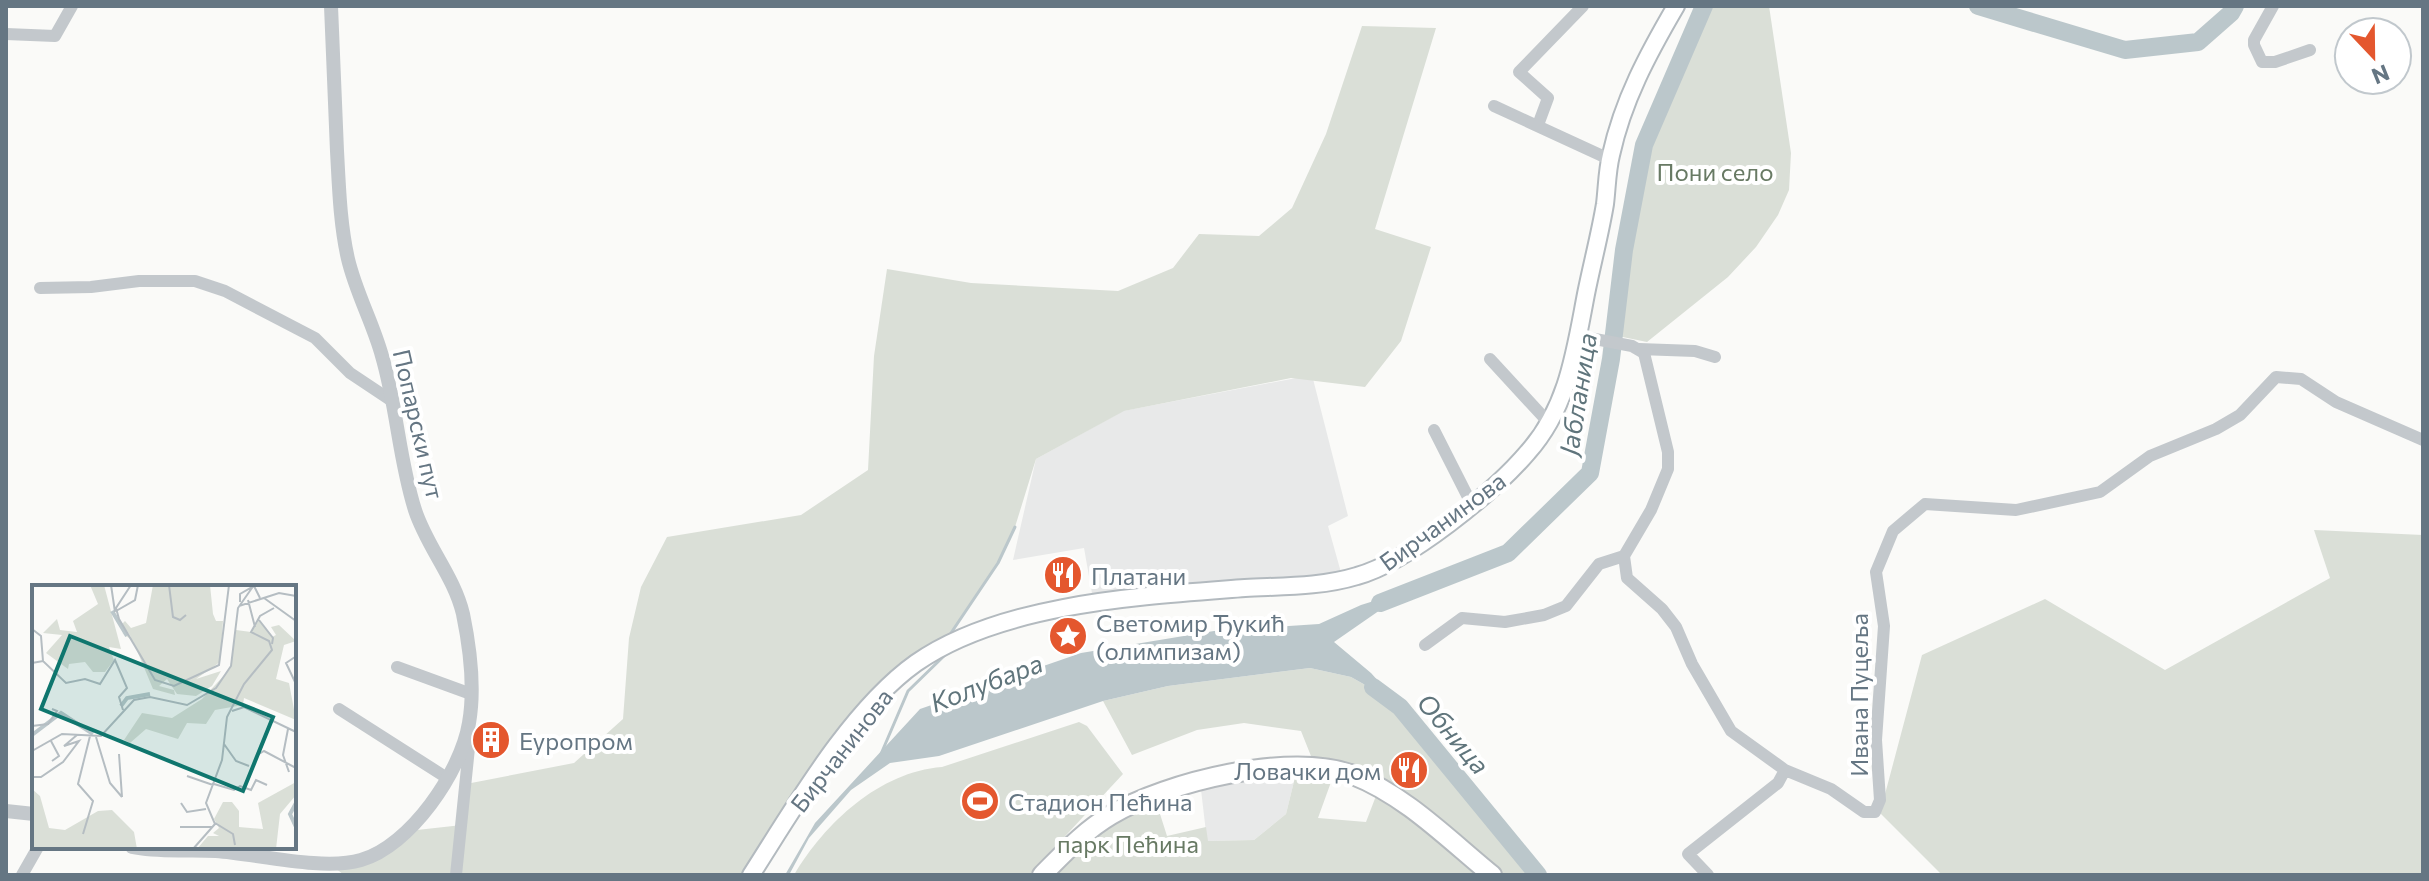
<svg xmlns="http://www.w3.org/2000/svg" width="2429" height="881" font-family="Commissioner,sans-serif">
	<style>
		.built { fill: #e8e9e9 }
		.green { fill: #dadfd7; fill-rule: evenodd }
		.water { fill: #bbc7cb }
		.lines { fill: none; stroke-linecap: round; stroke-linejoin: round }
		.stream { stroke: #bbc7cb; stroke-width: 3 }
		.river { stroke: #bbc7cb; stroke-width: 18 }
		.secondary-casing { stroke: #b3babf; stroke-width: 20 }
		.primary-casing { stroke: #b5babe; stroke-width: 22 }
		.minor { stroke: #c3c8cc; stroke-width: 12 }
		.tertiary { stroke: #c3c8cc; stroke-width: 14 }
		.secondary { stroke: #fff; stroke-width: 16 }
		.primary { stroke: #fff; stroke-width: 18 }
		.labels { text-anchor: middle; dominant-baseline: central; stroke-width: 8; stroke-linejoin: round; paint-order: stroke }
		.park-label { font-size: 24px; fill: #687a64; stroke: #fff }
		.street-label { font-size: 24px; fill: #657683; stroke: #fff }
		.poi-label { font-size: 24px; fill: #657683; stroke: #fff; text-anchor: start }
		.water-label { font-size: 26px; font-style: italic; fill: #60757c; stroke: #fff }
		.inset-river { fill: none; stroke: #bbc7cb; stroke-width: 4 }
		.inset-road { fill: none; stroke: #b5bdc2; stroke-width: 2 }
		.view { fill: #0f766e; fill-opacity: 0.15; stroke: #0f766e; stroke-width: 4 }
		.inset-edge { fill: none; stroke: #657683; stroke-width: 4 }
	</style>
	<rect width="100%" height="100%" fill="#fafaf8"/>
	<path class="built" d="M1312 375 1348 516 1328 526 1342 576 1093 599 1084 548 1013 560 1036 459 1123 411Z
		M1298 765 1286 814 1254 840 1207 841 1200 781Z"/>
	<path class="green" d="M1704 6H1769L1791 153 1789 190 1778 215 1756 247 1728 277 1647 342 1613 335 1624 250 1644 145Z
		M1362 26 1436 28 1375 229 1431 247 1401 341 1365 387 1291 378 1124 411 1036 459 1015 527 998 563 951 633 954 642 885 690 751 875H344L329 863H343L408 831 462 825 466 784 574 763 623 719 629 638 641 587 667 537 801 515 868 470 874 356 887 269 971 283 1118 291 1173 268 1199 234 1259 236 1292 208 1326 134Z
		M2314 530 2423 535V875H1942L1880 813 1922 655 2045 599 2165 670 2330 578Z
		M1310 668 1351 677 1399 704 1538 875H1042L1101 821 1154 795 1167 836 1206 827 1208 841 1254 840 1286 814 1298 765 1315 766 1301 731 1244 723 1197 730 1132 755 1103 701 1168 686ZM1335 771 1379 788 1366 822 1318 818Z
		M1079 722 1087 726 1123 774 1029 875H794C825 823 879 772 942 767Z"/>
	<path class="water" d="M1409 590 1334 642 1371 673 1399 704 1351 677 1310 668 1168 686 1103 701 939 756 890 763 851 790 809 838 789 875H785L815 823 920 709 1081 653 1214 631 1319 624 1361 605Z"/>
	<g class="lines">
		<path class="stream" d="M952 637 951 633 998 563 1015 527
			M881 754 908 691 945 655"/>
		<path class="river" d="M1978 6 2125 50 2198 42 2231 13 2235 6
			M1380 603 1508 553 1590 473 1611 359 1624 250 1644 145 1704 6
			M1373 687 1400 707 1538 875"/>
		<g class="secondary-casing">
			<path id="secondary" d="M751 875C794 808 850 710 916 663 1002 603 1142 596 1245 588 1282 586 1321 587 1357 576 1408 562 1494 492 1528 452 1568 407 1575 351 1586 294 1592 264 1600 234 1605 204 1607 188 1607 171 1611 155 1623 100 1648 54 1676 6"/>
		</g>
		<g class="primary-casing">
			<path id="primary" d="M1042 875C1064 853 1084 831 1111 815 1166 782 1292 751 1353 775 1405 795 1449 840 1492 875"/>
		</g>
		<path class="minor" d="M2273 6 2254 40V45L2262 62H2275L2310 50
			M6 34 55 36 72 6
			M1494 106 1609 159
			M1538 125 1548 98 1519 72 1583 6
			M40 288 91 287 139 281H195L225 291 315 338 350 373 392 401
			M1579 336 1632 346 1644 353 1668 452V469L1651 510 1624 556 1627 578 1662 609 1676 627 1692 664 1731 731 1785 770 1831 789 1864 812H1875L1880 800 1876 740 1884 626 1876 572 1893 531 1925 504 2016 510 2100 492 2150 456 2216 429 2240 415 2276 377 2301 379 2336 402 2423 440
			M1639 349 1695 351 1715 357
			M1490 359 1549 423
			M1434 430 1472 505
			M1425 645 1462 618 1505 622 1544 615 1566 606 1599 564 1624 556
			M397 667 471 694
			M339 709 447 778
			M22 875 38 847
			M456 875 469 748 466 734
			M1708 875 1688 854 1778 783 1785 770"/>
		<path class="tertiary" d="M6 811 34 814
			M132 847C160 853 188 849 216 851 257 854 323 871 361 860 410 846 461 772 469 723 475 689 470 648 463 614 454 576 427 547 415 510 399 460 397 407 382 356 373 323 356 293 348 259 340 224 339 187 337 151 335 103 333 54 331 6"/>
		<use href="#secondary" class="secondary"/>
		<use href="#primary" class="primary"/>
	</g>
	<defs>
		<g id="restaurant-disc" transform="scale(2)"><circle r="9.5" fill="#e4572e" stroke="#fff"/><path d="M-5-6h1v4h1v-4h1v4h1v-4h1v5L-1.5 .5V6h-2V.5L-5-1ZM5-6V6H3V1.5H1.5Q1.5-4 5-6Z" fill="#fff"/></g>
		<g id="sight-disc" transform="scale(2)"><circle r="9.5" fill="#e4572e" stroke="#fff"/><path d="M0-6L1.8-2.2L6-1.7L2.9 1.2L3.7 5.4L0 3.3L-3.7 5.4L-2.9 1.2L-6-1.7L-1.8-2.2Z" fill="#fff"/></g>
		<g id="building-disc" transform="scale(2)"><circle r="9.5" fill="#e4572e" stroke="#fff"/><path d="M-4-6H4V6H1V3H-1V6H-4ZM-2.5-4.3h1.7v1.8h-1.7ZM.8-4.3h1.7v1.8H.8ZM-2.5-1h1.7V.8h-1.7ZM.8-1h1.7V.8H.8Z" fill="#fff"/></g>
		<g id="stadium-disc" transform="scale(2)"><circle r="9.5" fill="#e4572e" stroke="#fff"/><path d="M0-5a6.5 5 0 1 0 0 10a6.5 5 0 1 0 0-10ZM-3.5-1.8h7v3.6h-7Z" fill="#fff"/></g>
	</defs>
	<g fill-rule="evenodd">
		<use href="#restaurant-disc" x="1063" y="575"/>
		<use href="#sight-disc" x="1068" y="636"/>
		<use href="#building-disc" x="491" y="740"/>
		<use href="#restaurant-disc" x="1409" y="770"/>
		<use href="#stadium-disc" x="980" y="801"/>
	</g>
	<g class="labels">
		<g class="park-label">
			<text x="1715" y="171">Пони село</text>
			<text x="1128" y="843">парк Пећина</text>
		</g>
		<g class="street-label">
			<text transform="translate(419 424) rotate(77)">Попарски пут</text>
			<text transform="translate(1442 521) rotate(-36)">Бирчанинова</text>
			<text transform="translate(1858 695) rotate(-90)">Ивана Пуцеља</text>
			<text transform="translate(841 750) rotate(-52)">Бирчанинова</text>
		</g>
		<g class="poi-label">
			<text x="1091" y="575">Платани</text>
			<text x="1096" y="622">Светомир Ђукић<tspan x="1096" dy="28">(олимпизам)</tspan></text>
			<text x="519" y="740">Еуропром</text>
			<text x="1381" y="770" text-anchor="end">Ловачки дом</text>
			<text x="1008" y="801">Стадион Пећина</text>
		</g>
		<g class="water-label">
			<text transform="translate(1577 394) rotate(-81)">Јабланица</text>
			<text transform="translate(986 682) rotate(-21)">Колубара</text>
			<text transform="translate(1454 733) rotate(50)">Обница</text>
		</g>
	</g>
	<g transform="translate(32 585)">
		<rect width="264" height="264" fill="#fafaf8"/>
		<path d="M58 0H72L89 64 77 62 82 75 73 87H61L53 77 37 79 36 84 14 68 30 50 11 48 25 34 28 45 45 47 41 36 66 19ZM121 0H178L181 29 184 36H191L188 77 164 94 189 86 180 101 164 111 145 109 135 94 127 101 142 105 143 110 121 104 101 56 90 48 99 52 90 39 93 36 99 43 114 38ZM227 35 240 52 244 50 239 42 247 40 264 56 252 60 244 94 257 98 264 135 212 113 211 120 183 125 174 139 155 138 146 154 114 144 98 158 92 155 110 128 140 133 170 114 198 84 204 45 219 47ZM264 197V210L248 229 244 264H165L176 251H187L181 248 187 243 182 234 191 217H200L207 226V242L231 244 226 218ZM0 204 8 211 17 243 33 245 66 226 80 225 102 247 105 264H0Z" fill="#dadfd7"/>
		<path class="inset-river" d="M80 26 95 51M89 121 95 113 118 109M0 150 29 128 61 149M264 218 258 229 264 242"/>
		<path class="inset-road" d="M79 0 83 27M99 0 84 23 87 34 123 95 142 101 187 80 197 0M137 0 141 32 148 35 154 30M232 13 264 36M216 15 223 42M208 17V9L222 1 228 13M207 21 247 8 264 11M84 26 103 15 106 0M227 35 241 53 240 59M0 44 9 51 11 76M263 72 254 78 264 99M0 78 11 76 34 98 53 94 68 99 83 75 95 103 87 112 91 125M200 126 212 122 264 147M0 141 16 139 25 126 20 124M256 144 251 170 257 187M64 152 78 198 90 212M19 156 27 171 20 176M192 159 204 176 217 181M0 166 30 149 69 151 102 115 118 112 155 120 184 103 199 81 206 23 222 0M87 169 90 212M227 169 232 166 264 183M155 191 181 200M0 192H9L31 177 47 156 32 161 45 150M182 199 202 205 208 201 219 205 224 195 235 200M149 218 155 227 174 224M183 238 201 249 203 260M148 242H181M51 249 61 216 46 199 58 151M161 264 183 239 174 218 190 175 195 132 212 99 240 65 237 56 219 47 228 31 242 23"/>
		<path class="view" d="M38 51 241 132 211 206 9 124Z"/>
		<rect width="264" height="264" class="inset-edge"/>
	</g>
	<rect width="2429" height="881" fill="none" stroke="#657683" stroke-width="16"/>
	<g transform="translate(2373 56) rotate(158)"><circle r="38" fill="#ffffff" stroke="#c1c8cd" stroke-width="2"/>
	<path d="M0-6L14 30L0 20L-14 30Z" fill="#e4572e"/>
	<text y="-12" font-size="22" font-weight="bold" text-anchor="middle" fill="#657683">N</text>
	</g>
</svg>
